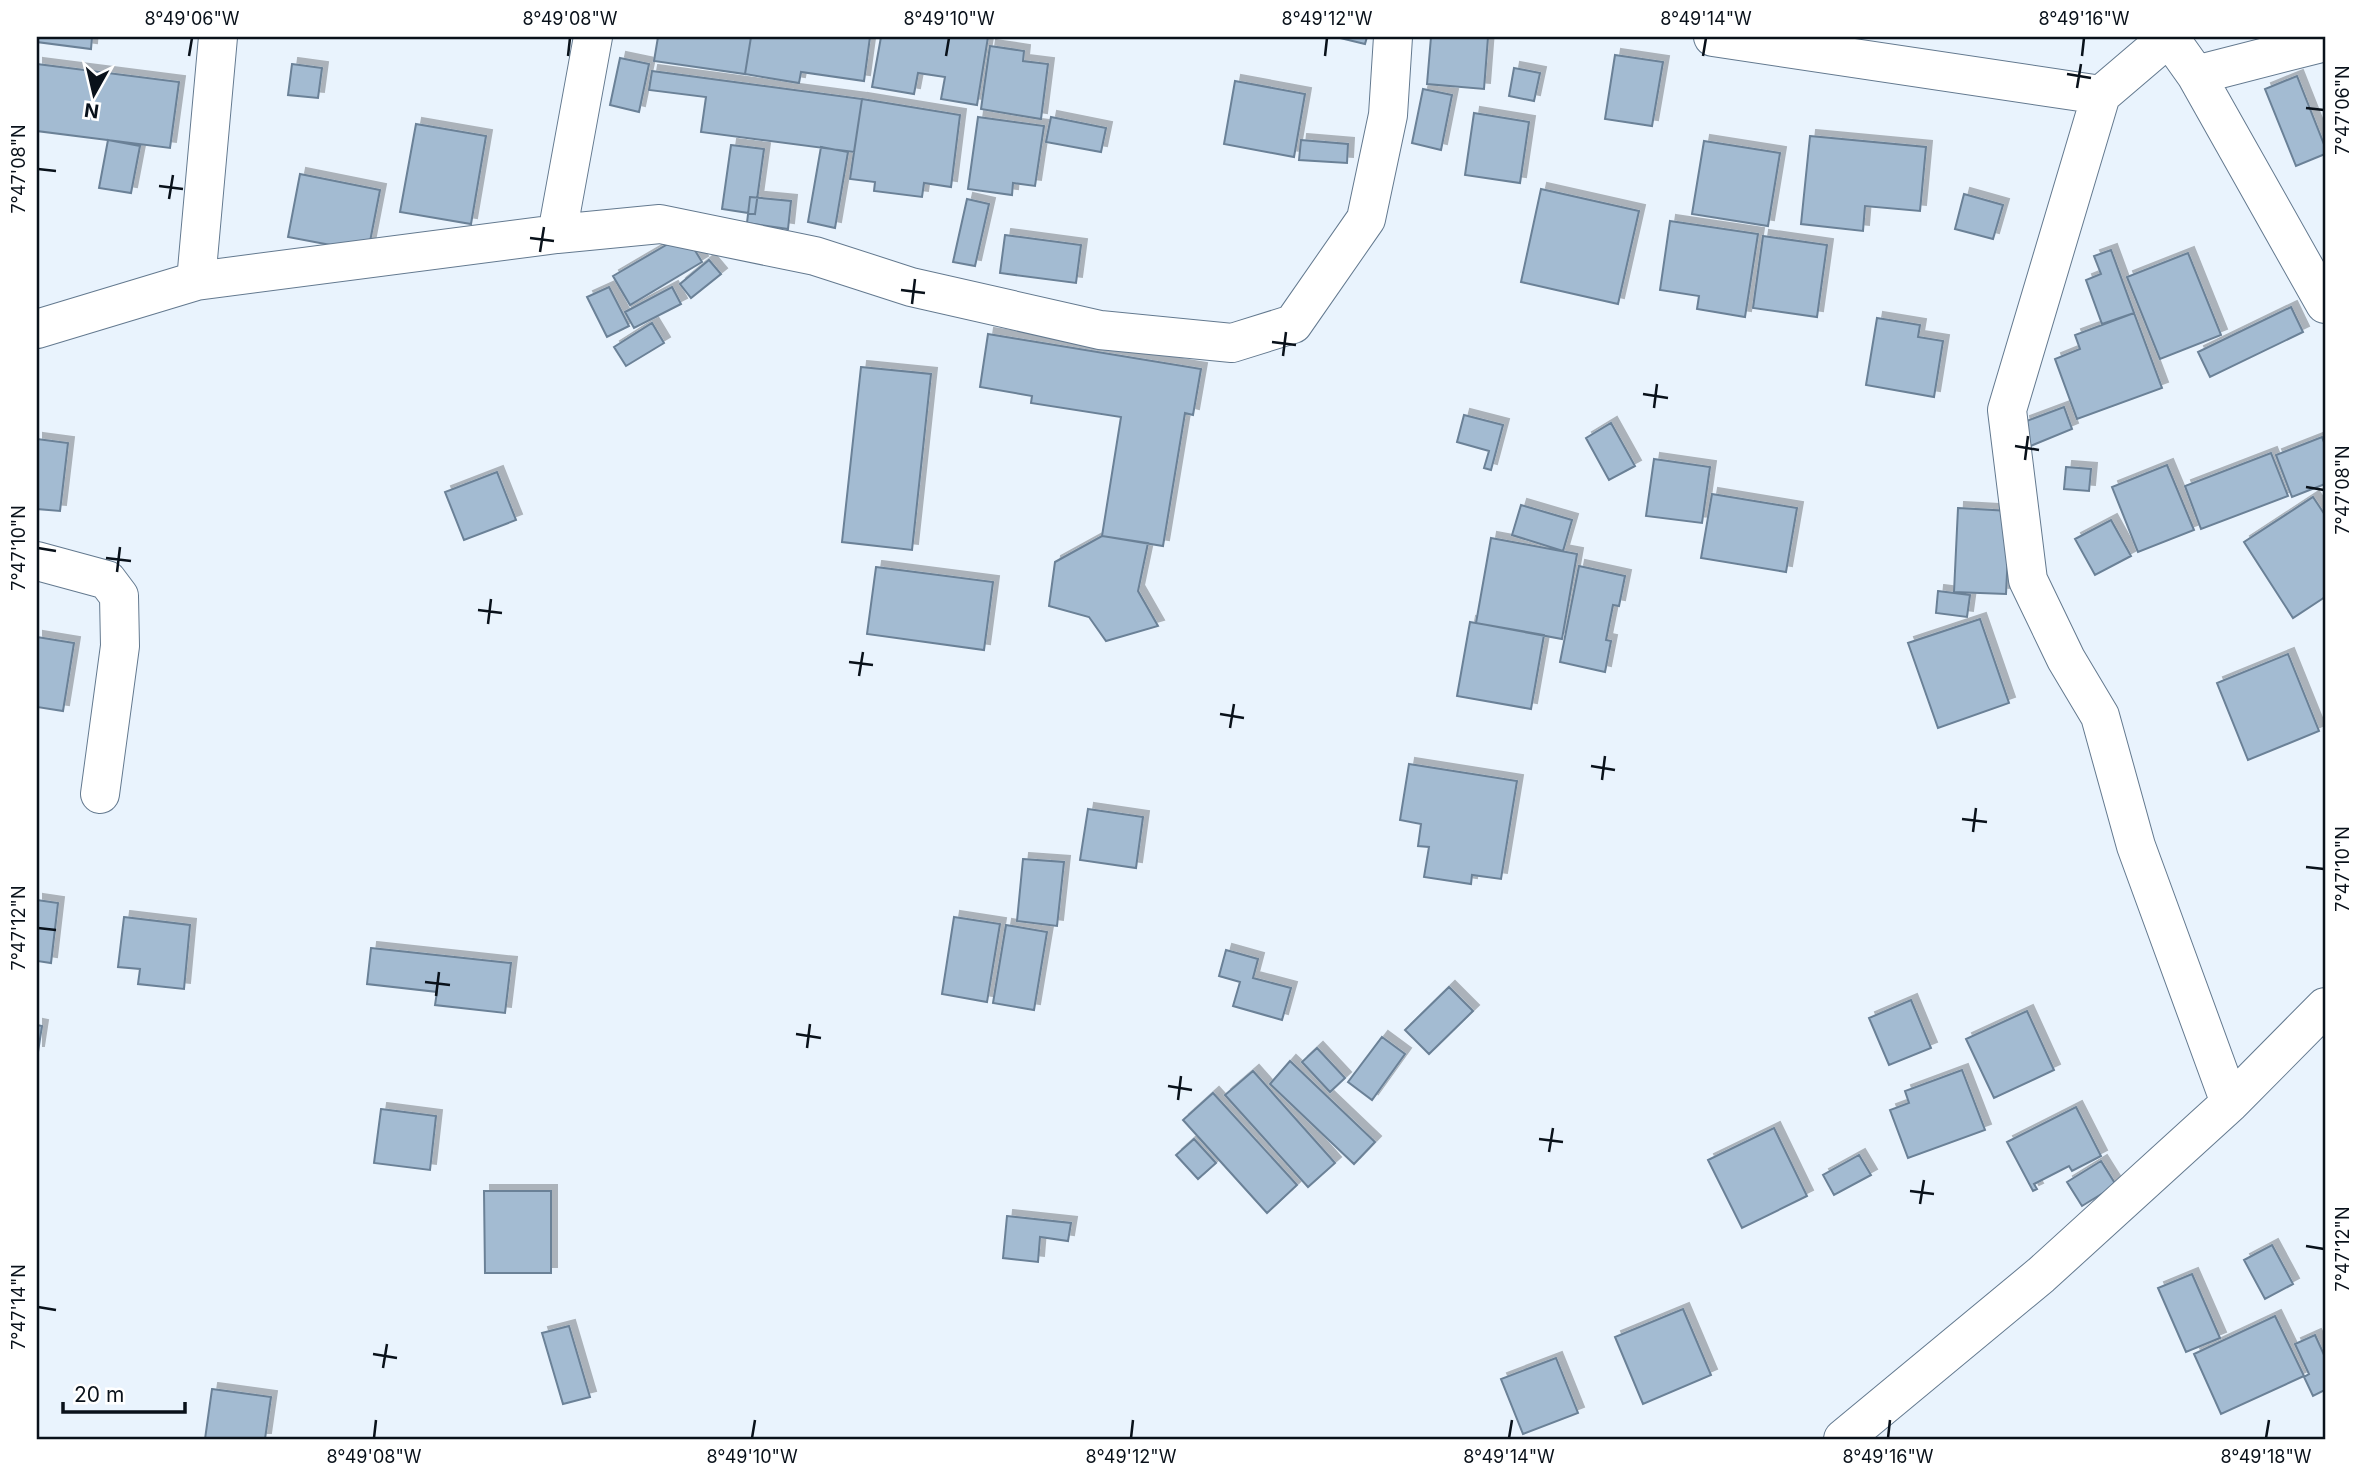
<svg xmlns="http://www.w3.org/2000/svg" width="2362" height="1476" font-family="Inter,sans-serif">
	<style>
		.building { fill: #a3bbd2; stroke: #6b8197; stroke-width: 2; filter: url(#shadow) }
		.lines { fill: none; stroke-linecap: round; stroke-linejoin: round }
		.minor-casing { stroke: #63798f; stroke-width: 40 }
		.minor { stroke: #fff; stroke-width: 38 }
		.ticks { fill: none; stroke: #09111a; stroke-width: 2.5 }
		.neatline { fill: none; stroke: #09111a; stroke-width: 2.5 }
		.ticks-label { font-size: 18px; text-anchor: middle; fill: #09111a }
	</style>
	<defs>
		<filter id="shadow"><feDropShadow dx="6" dy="-6" stdDeviation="0" flood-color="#0004"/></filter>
	</defs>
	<rect width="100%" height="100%" fill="#e9f3fd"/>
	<path class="building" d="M37 37H92L91 49 37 42Z
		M658 37H751L745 74 654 61Z
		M751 37H870L864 81 801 72 799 83 745 74Z
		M881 37H988L977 105 941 99 945 77 918 73 914 94 872 87Z
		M1336 37H1367L1365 44Z
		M1431 37H1488L1484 89 1427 84Z
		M990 46 1024 51 1023 61 1048 64 1041 119 981 109Z
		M1615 55 1663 62 1652 126 1605 119Z
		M620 58 649 64 639 112 610 105Z
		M37 64 179 82 170 148 37 131Z
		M292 64 322 68 318 98 288 95Z
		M1514 68 1540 73 1534 101 1509 96Z
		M652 71 862 99 854 152 701 132 706 97 649 90Z
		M2297 76 2325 147V154L2296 166 2265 89Z
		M1235 81 1305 94 1294 157 1224 144Z
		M1423 89 1452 95 1441 150 1412 143Z
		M862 99 960 115 951 187 924 183 922 197 874 191 875 182 850 179Z
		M1474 113 1529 122 1520 183 1465 175Z
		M978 117 1044 126 1035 186 1013 183 1012 195 968 189Z
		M1051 117 1106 128 1101 152 1046 142Z
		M416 124 486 136 471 224 400 212Z
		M1810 136 1926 147 1920 211 1865 206 1863 231 1801 224Z
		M108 140 140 146 131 193 99 188Z
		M1301 140 1348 144 1347 163 1299 160Z
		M1704 141 1780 153 1768 226 1692 214Z
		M731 145 764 149 755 214 722 209Z
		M821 147 848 152 835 228 808 222Z
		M300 174 380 190 368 252 288 237Z
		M1541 189 1639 211 1618 304 1521 282Z
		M1964 194 2003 205 1993 239 1955 229Z
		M750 197 791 201 788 229 747 223Z
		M967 199 989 204 975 266 953 262Z
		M1670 221 1758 234 1745 317 1697 309 1699 296 1660 290Z
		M685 234 702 262 630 305 613 276Z
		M1005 235 1081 245 1076 283 1000 273Z
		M1763 236 1827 245 1817 317 1753 308Z
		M2111 250 2134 313 2102 324 2086 280 2101 274 2094 256Z
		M2188 253 2221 335 2160 359 2127 277Z
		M709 260 721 274 691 298 680 284Z
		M609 287 629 326 607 337 587 297Z
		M672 287 681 304 634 328 625 312Z
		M2291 307 2303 332 2210 377 2198 352Z
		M2134 313 2162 388 2077 419 2055 359 2080 349 2075 335Z
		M1877 318 1920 325 1918 337 1943 341 1934 397 1866 385Z
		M652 323 664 343 626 366 614 347Z
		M988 334 1201 369 1193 415 1185 413 1163 546 1102 536 1121 417 1031 403 1032 396 980 387Z
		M861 367 931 374 912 550 842 542Z
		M2064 407 2072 429 2028 447 2024 422Z
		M1464 415 1503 425 1491 470 1484 468 1489 451 1457 442Z
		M1611 423 1635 466 1609 480 1586 438Z
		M2322 437 2325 445V484L2292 497 2276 455Z
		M37 439 68 443 60 511 37 509Z
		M2271 453 2288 496 2201 529 2185 486Z
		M1654 459 1710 467 1702 523 1646 516Z
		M2167 465 2194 530 2138 552 2112 487Z
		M2066 467 2091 469 2089 491 2064 489Z
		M497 472 516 520 464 540 445 492Z
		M1712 494 1797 508 1786 572 1701 558Z
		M2313 497 2325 515V597L2293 618 2244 542Z
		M1521 505 1572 520 1563 551 1512 535Z
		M1958 508 2010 511 2006 594 1954 592Z
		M2111 520 2131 556 2095 575 2075 539Z
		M1102 536 1148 543 1138 591 1158 626 1106 641 1089 617 1049 606 1055 562Z
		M1491 538 1577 554 1562 639 1476 623Z
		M1579 566 1625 576 1619 606 1613 605 1606 640 1611 641 1605 672 1560 662Z
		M876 567 993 582 984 650 867 634Z
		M1938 591 1970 595 1967 617 1936 613Z
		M1980 619 2009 703 1938 728 1908 643Z
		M1470 622 1544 635 1531 709 1457 696Z
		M37 637 74 643 63 711 37 707Z
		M2288 654 2319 731 2248 760 2217 683Z
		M1409 764 1517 781 1501 879 1472 875 1471 884 1424 877 1429 847 1418 846 1421 824 1400 820Z
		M1088 809 1143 817 1136 868 1080 860Z
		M1023 859 1064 862 1057 926 1017 921Z
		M37 900 58 903 51 963 37 961Z
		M124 917 190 925 184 989 138 984 140 969 118 967Z
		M954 917 1000 924 987 1002 942 994Z
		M1006 925 1047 932 1034 1010 993 1003Z
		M371 948 511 963 505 1013 435 1005 437 992 367 984Z
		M1226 950 1258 959 1253 978 1291 988 1282 1020 1233 1006 1240 982 1219 976Z
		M1449 987 1473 1011 1429 1054 1405 1030Z
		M1911 1000 1931 1048 1889 1065 1869 1018Z
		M2027 1011 2054 1070 1994 1098 1966 1039Z
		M37 1025 42 1026 38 1052H37Z
		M1382 1037 1405 1054 1372 1100 1348 1082Z
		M1317 1048 1345 1078 1330 1092 1302 1062Z
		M1290 1061 1375 1142 1354 1164 1270 1084Z
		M1962 1070 1985 1130 1908 1158 1890 1110 1909 1103 1905 1091Z
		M1253 1071 1335 1163 1308 1187 1225 1095Z
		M1213 1093 1297 1185 1267 1213 1183 1120Z
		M2076 1107 2101 1156 2072 1171 2069 1166 2034 1184 2037 1189 2033 1191 2007 1142Z
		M381 1109 436 1116 430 1170 374 1163Z
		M1774 1128 1807 1196 1742 1228 1708 1160Z
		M1194 1139 1216 1163 1198 1179 1176 1155Z
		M1859 1155 1871 1175 1834 1195 1823 1175Z
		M2101 1161 2116 1185 2082 1206 2067 1182Z
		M484 1191H551V1273H485Z
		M1007 1216 1071 1223 1068 1241 1040 1237 1038 1262 1003 1258Z
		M2272 1245 2293 1284 2265 1299 2244 1260Z
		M2192 1274 2220 1338 2186 1352 2158 1288Z
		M1683 1309 1711 1375 1643 1404 1615 1337Z
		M2275 1316 2304 1376 2221 1414 2194 1354Z
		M569 1326 590 1397 563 1404 542 1333Z
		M2315 1335 2325 1357V1390L2313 1396 2304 1377 2309 1374 2295 1344Z
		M1556 1358 1578 1413 1523 1434 1501 1379Z
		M212 1389 271 1397 265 1439H205Z"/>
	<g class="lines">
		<g class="minor-casing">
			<path id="minor" d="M1713 37 2101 95
				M2169 37 2101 95 2007 410 2028 580 2066 659 2100 716 2136 846 2230 1103
				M2169 37 2196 75 2325 304
				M2196 75 2325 42
				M557 234 593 37
				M196 281 218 37
				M37 329 196 281 557 234 660 224 815 256 911 287 1100 330 1232 343 1293 324 1366 219 1388 115 1393 37
				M37 561 107 580 119 596 120 646 100 794
				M1843 1439 2041 1275 2230 1103 2325 1007"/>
		</g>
		<use href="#minor" class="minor"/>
	</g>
	<path class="ticks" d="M189 56 192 38M568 56 570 38M946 56 949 38M1325 56 1327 38M1703 56 1706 38M2082 56 2084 38M2067 74 2091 78M2077 88 2081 64M2306 108 2324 110M38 169 56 171M159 186 183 189M169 199 173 175M530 238 554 241M540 252 544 227M901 290 925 293M912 304 915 279M1272 342 1296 345M1283 356 1286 332M1643 394 1668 398M1654 408 1657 384M2015 446 2039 450M2025 460 2028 436M2306 487 2324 490M38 548 56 551M106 558 131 561M117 572 120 547M478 610 502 613M488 624 491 599M849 662 873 665M859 676 863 652M1220 714 1244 718M1230 728 1234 704M1591 766 1615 770M1602 780 1605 756M1962 819 1987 822M1973 832 1976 808M2306 867 2324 869M38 928 56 930M425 982 450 985M436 996 439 972M796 1034 821 1038M807 1048 810 1024M1168 1086 1192 1090M1178 1100 1181 1076M1539 1139 1563 1142M1549 1152 1553 1128M1910 1191 1934 1194M1920 1204 1924 1180M2306 1246 2324 1249M38 1307 56 1310M373 1354 397 1358M383 1368 387 1344M374 1438 376 1420M752 1438 755 1420M1131 1438 1133 1420M1509 1438 1512 1420M1888 1438 1890 1420M2266 1438 2269 1420"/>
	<rect width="2362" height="1476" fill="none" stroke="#ffffff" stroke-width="77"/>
	<g transform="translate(94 94) rotate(188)" stroke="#ffffff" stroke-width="5" paint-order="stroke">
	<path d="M0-5L12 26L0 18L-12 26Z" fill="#09111a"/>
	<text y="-10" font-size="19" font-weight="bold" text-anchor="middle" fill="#09111a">N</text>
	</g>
	<path d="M63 1402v10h122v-10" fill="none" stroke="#09111a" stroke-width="3.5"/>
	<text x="74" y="1402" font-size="21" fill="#09111a" stroke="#ffffff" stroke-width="5" paint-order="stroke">20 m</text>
	<rect x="38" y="38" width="2286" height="1400" class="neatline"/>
	<g class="ticks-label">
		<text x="192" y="25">8°49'06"W</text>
		<text x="570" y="25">8°49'08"W</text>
		<text x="949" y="25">8°49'10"W</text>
		<text x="1327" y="25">8°49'12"W</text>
		<text x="1706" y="25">8°49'14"W</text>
		<text x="2084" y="25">8°49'16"W</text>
		<text transform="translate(2343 110) rotate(-90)" y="6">7°47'06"N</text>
		<text transform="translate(19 169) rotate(-90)" y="6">7°47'08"N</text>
		<text transform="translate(2343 490) rotate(-90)" y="6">7°47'08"N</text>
		<text transform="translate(19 548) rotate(-90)" y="6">7°47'10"N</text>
		<text transform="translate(2343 869) rotate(-90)" y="6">7°47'10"N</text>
		<text transform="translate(19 928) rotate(-90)" y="6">7°47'12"N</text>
		<text transform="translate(2343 1249) rotate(-90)" y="6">7°47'12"N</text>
		<text transform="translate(19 1307) rotate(-90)" y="6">7°47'14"N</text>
		<text x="374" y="1463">8°49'08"W</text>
		<text x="752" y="1463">8°49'10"W</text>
		<text x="1131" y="1463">8°49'12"W</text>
		<text x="1509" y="1463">8°49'14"W</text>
		<text x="1888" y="1463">8°49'16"W</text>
		<text x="2266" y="1463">8°49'18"W</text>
	</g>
</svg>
